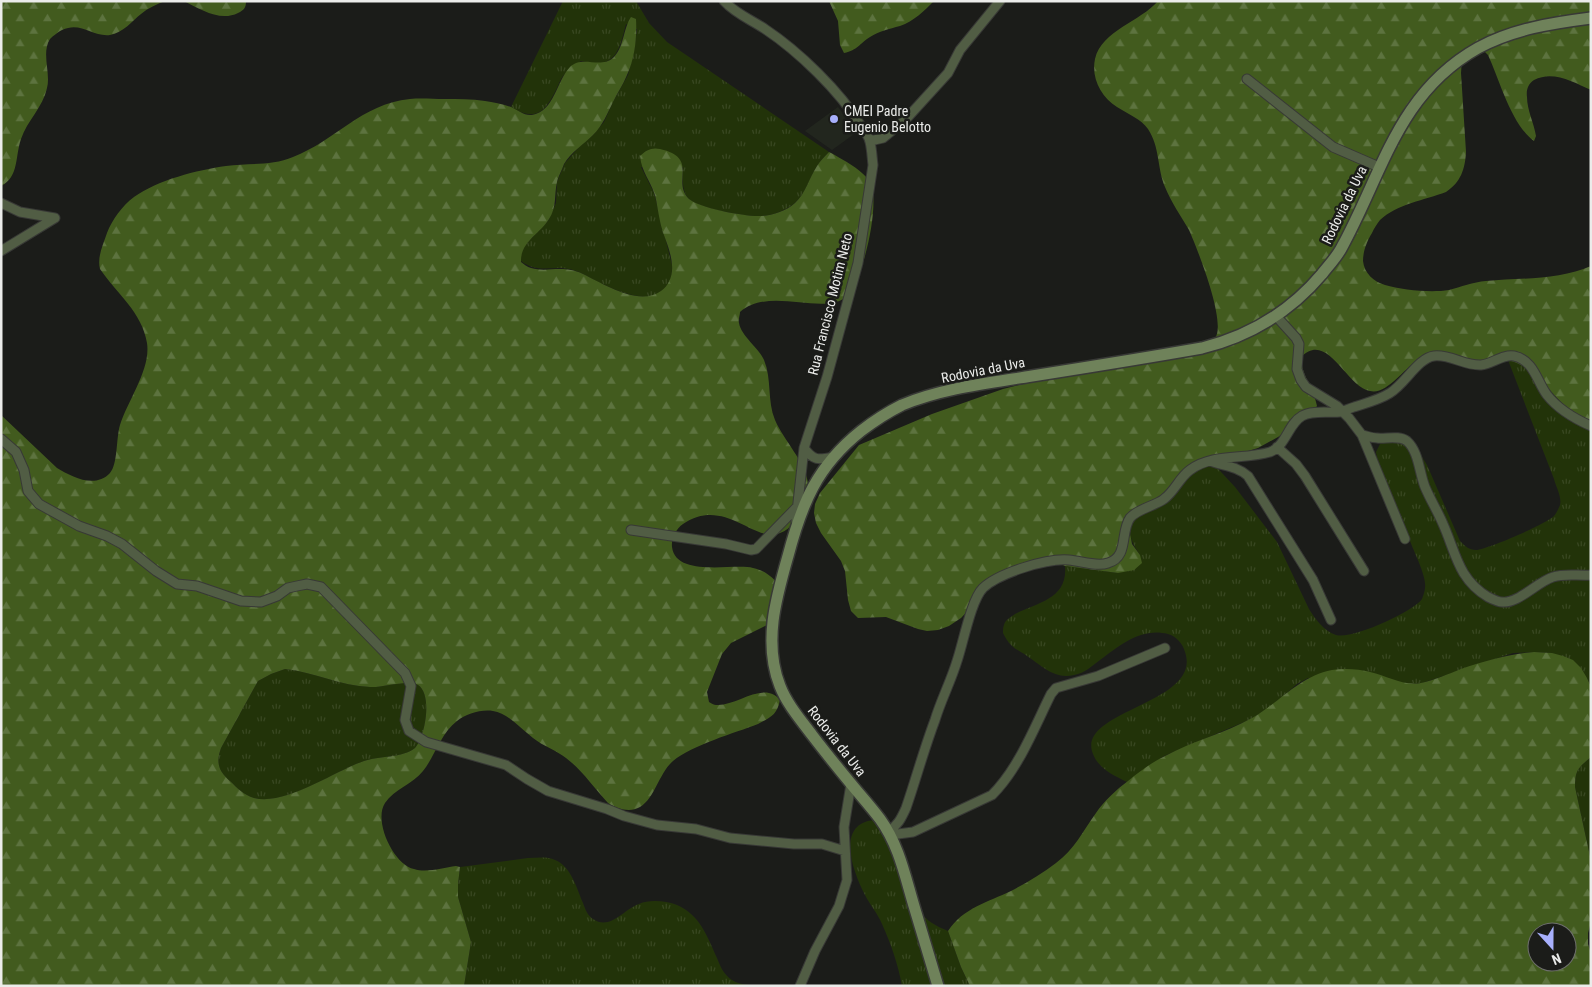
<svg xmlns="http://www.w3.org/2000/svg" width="1592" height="987" font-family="'Roboto Condensed',sans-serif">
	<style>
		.built { fill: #22261e }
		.grass { fill: url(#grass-tufts) }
		.forest { fill: url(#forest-firs); fill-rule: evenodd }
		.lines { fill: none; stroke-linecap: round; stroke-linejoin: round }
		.street-casing { stroke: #383936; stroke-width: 11 }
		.secondary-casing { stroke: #383936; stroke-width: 14 }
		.street { stroke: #515d44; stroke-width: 9 }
		.secondary { stroke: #6f825a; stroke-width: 11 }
		.poi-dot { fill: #a8b0fc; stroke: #1b1c19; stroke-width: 2 }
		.labels { text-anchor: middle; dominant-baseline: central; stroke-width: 5; stroke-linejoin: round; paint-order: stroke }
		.poi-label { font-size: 14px; fill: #ebecea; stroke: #1b1c19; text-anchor: start }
		.street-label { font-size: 14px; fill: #ebecea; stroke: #1b1c19 }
	</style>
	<defs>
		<pattern id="grass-tufts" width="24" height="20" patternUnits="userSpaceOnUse" patternTransform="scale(1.25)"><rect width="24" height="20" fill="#223309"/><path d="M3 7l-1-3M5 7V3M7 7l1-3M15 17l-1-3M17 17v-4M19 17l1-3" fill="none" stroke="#384721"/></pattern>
		<pattern id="forest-firs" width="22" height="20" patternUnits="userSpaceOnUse" patternTransform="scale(1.25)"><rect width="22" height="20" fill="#425b1e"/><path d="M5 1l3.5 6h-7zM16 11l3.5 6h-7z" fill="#5d733f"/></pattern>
	</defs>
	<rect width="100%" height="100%" fill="#1b1c19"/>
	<path class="built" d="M838 107 857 132 832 150 805 131Z"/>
	<path class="grass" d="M563 1H636L649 23 667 42 829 152C825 156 820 161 817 166 808 180 805 198 789 207 781 212 770 216 760 216 747 217 699 208 690 200 681 192 683 178 683 167H641L654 193 672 265C672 273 672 282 667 288 652 305 622 293 605 285 594 281 584 273 573 270 553 264 540 275 521 261V253L526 244 548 221 556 203 557 182 565 163 579 147 593 135 604 122 613 102 628 75 634 51 637 29 626 24C622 38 619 61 601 63 595 64 587 62 581 61 575 66 567 71 563 76 560 80 558 86 556 90 544 114 535 121 511 107Z
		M1508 360C1533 366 1547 389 1565 406 1573 413 1582 419 1591 424V687L1587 678 1552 653 1534 652 1513 653 1422 683 1408 684 1397 681 1308 678 1297 684 1269 708 1251 719 1164 756 1127 782C1113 775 1099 769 1093 754 1075 710 1203 704 1185 652 1183 644 1176 636 1168 634 1142 627 1120 645 1100 660 1092 666 1085 673 1074 675 1055 680 1042 666 1027 656 1022 652 1016 650 1011 645 1008 642 1005 637 1003 633 1003 630 1003 627 1004 625 1005 620 1011 617 1015 614 1038 602 1068 599 1065 566L1118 573 1140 555C1130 540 1126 531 1136 515L1209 459 1235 487 1277 542 1309 609C1315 619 1324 631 1336 635 1351 640 1413 612 1422 599 1423 596 1425 591 1425 588 1427 577 1414 552 1410 541 1399 515 1388 489 1378 463L1376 452 1382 440 1389 437 1416 447 1427 465 1460 541C1465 546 1469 550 1476 550 1488 549 1546 524 1554 516 1556 514 1559 508 1560 505 1562 497 1556 487 1554 479Z
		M285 669C314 672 341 686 370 687 382 688 408 679 418 685 433 694 425 738 415 748 403 758 378 756 364 761 334 771 287 806 254 798 244 795 237 788 230 781 218 771 216 763 221 748L258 681 271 674Z
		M1591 757V861L1575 787C1575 770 1578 768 1591 757Z
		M874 820 880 822 919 910C926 921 936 926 948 931L961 967 970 986H902C898 964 891 944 882 924 878 914 870 905 865 895 853 872 835 824 874 820Z
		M528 858C537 858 547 856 555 860 571 866 577 889 583 903 585 909 588 916 593 919 610 931 624 909 639 904 650 899 666 901 677 905 700 915 707 936 717 958 720 966 724 975 732 980 741 986 754 985 765 986H464L471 942 458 897V884L460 867Z"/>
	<path class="forest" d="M1 1H165C157 4 148 8 141 14 132 21 123 33 110 35 92 37 81 21 62 30 58 32 53 36 50 39 41 53 51 73 47 88 43 107 27 121 21 139 15 156 19 177 1 186Z
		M184 1H246C246 8 244 10 238 13 220 22 200 9 184 1Z
		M829 1H934C924 11 914 21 900 26 889 29 879 31 870 37 859 44 858 50 844 53L840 45 838 21Z
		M1158 1H1591V90C1573 82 1553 70 1534 80 1528 84 1526 90 1527 97 1527 110 1534 123 1536 136L1534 141C1511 124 1500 81 1488 55L1483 50 1462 59 1461 73 1466 152C1465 169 1461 182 1446 192 1425 200 1397 204 1380 220 1377 224 1374 228 1372 233 1367 241 1363 251 1363 261 1364 273 1374 282 1385 285 1402 290 1431 293 1449 290 1461 287 1473 282 1486 281 1519 278 1560 280 1591 266V424C1582 419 1573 413 1566 407 1549 391 1536 370 1514 362 1505 358 1494 364 1484 364 1479 365 1474 363 1469 362 1455 359 1430 354 1417 361 1403 369 1387 395 1370 391 1346 387 1328 330 1301 357 1301 375 1314 388 1317 406L1310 416 1278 437 1258 448 1235 455 1209 459 1161 497 1144 507 1132 522 1130 533 1132 544 1140 555 1142 563 1134 570 1118 573 1065 566 1058 563 1045 560 997 580 961 618 949 626 938 630 927 631 918 629 886 617 858 618 851 611 848 600 845 571 841 561 821 533 816 523 814 513 815 504 820 493 859 445 932 414 1003 389 1044 379 1086 374 1117 367 1206 345C1208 343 1212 341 1215 338 1227 323 1197 248 1189 230 1181 216 1171 202 1165 187 1157 168 1160 147 1148 129 1141 119 1128 114 1117 107 1101 97 1091 78 1095 59 1102 30 1140 22 1158 1Z
		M631 17 636 19C637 37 635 58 627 75 623 85 617 93 613 102 607 114 603 125 593 135 584 144 571 152 564 164 562 170 558 177 557 182 554 195 557 207 549 219 540 234 520 242 521 262 524 264 527 267 531 268 548 273 562 264 583 274 604 284 639 307 661 291 669 286 673 275 672 265 671 249 663 236 660 221 658 212 657 203 655 195 650 180 642 173 640 156 646 150 652 147 660 149 700 158 671 182 689 199 699 208 747 217 760 216 772 216 786 211 795 203 806 193 809 178 817 166 820 161 825 156 829 152 842 159 865 171 871 184 880 205 863 282 846 297 823 316 769 286 740 312 740 315 738 320 739 323 741 336 759 348 764 360 772 379 767 401 775 420 784 441 805 461 808 483 809 493 804 500 800 508 795 519 792 529 780 533 754 544 725 496 683 524 676 529 671 538 672 547 676 578 734 563 753 568 766 571 773 577 780 587L776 617 767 625 731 643 722 654 707 692 709 702C711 703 714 705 716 705 736 707 764 680 780 700 777 715 771 717 758 724 735 733 692 745 673 761 659 773 655 798 640 807 630 813 617 809 608 803 594 788 582 770 566 758 556 750 543 746 533 738 521 729 508 713 493 711 481 709 466 714 457 721 441 733 435 756 423 771 413 784 394 789 385 803 373 821 394 865 414 869 426 873 443 868 456 866L460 867 458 884V897L471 942 464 986H1V415L57 468C72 477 95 489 110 473 118 464 116 438 120 425 128 400 151 369 147 343 142 312 117 294 100 269 97 257 103 245 107 233 112 220 122 206 134 197 158 180 197 170 226 166 248 163 272 166 293 157 335 141 361 104 410 99 421 98 433 99 444 99 457 99 472 99 485 101 493 102 503 104 511 107 518 110 524 116 532 115 554 112 557 80 570 67 582 55 600 69 613 58 624 48 623 29 631 17ZM285 669C314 672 341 686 370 687 382 688 408 679 418 685 433 694 425 738 415 748 403 758 378 756 364 761 334 771 286 806 254 798 244 795 237 788 230 781 218 771 216 762 221 748L258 681 271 674Z
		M1534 652 1552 653 1563 656 1573 660 1581 668 1587 678 1591 687V757C1578 768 1575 770 1575 787L1591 861V922L1588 933V944L1591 954V986H970L961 967 948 931C963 908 988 902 1011 891 1026 883 1042 874 1056 863 1074 850 1083 831 1096 813 1104 801 1116 790 1128 781 1139 772 1152 762 1165 756 1193 741 1225 733 1252 718 1280 702 1300 676 1332 670 1344 668 1359 669 1370 672 1388 676 1402 686 1421 683 1435 680 1448 674 1461 669 1485 661 1508 654 1534 652ZM1537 932H1567V962H1537Z"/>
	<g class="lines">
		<g class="street-casing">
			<path id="street" d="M724 1C736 14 750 19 765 29 798 51 840 91 861 126 865 131 869 136 870 142 872 150 872 158 873 165L858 263 827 377 804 448 796 521
				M1247 79 1333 147 1379 167
				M870 141 883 138 907 118 948 73 960 50 1000 1
				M1 203 20 212 55 218
				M1 251 55 218
				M1276 316 1296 338 1299 344 1297 369 1301 380 1306 387 1337 406 1349 418 1362 435 1405 539
				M1362 435C1367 436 1372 438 1377 438 1386 439 1399 435 1407 441 1419 452 1419 472 1425 487 1430 499 1438 512 1443 524 1456 553 1458 579 1488 597 1492 599 1498 602 1502 602 1518 604 1537 582 1553 577 1565 573 1578 576 1591 575
				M1 439 16 452 24 470 28 491 39 504 79 526 107 536 122 544 156 571 177 584 197 586 241 601 261 602 277 596 288 588 297 586 307 584 321 587 405 673 411 686 405 720 409 731 426 742 506 765 527 779 548 791 607 809 624 816 657 825 696 829 730 838 794 844H822L845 851
				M1277 447 1296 464 1305 476 1364 571
				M804 448C814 461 818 460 833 457
				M1213 462C1226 466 1238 467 1248 476L1313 580 1331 620
				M631 530 726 544 751 550 756 549 796 508
				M888 832C898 825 901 819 906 808 916 779 924 749 935 720 941 700 951 681 957 661 963 644 971 600 983 588 999 573 1047 558 1069 560 1081 561 1097 567 1108 563 1129 557 1120 532 1130 518 1137 509 1155 506 1164 499 1175 491 1179 478 1190 470 1213 453 1244 460 1270 452 1286 446 1288 424 1302 416 1312 410 1329 413 1340 412 1345 411 1350 408 1354 407 1366 403 1379 400 1390 393 1405 384 1418 358 1434 356 1450 354 1465 366 1481 365 1492 364 1503 354 1514 356 1534 360 1537 382 1547 395 1558 409 1575 419 1591 426
				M888 832 898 834 913 832 992 795C1019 768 1034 728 1051 694L1056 688 1098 676 1165 648
				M800 986 815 951 839 906 847 880 844 827 851 784"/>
		</g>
		<g class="secondary-casing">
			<path id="secondary" d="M938 986C930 959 922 932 914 906 905 876 899 845 880 819 871 807 861 796 852 785 838 768 825 752 812 735 800 719 787 704 780 686 763 643 776 598 788 556 802 503 817 466 861 431 874 421 888 412 902 405 943 388 989 383 1032 376 1089 367 1145 358 1202 348 1250 336 1290 312 1322 274 1329 265 1337 257 1342 247 1383 172 1398 93 1478 48 1513 29 1552 23 1591 18"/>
		</g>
		<use href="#street" class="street"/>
		<use href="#secondary" class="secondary"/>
	</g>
	<circle class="poi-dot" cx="834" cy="119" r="5"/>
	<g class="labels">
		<g class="poi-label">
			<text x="844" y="111">CMEI Padre<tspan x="844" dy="16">Eugenio Belotto</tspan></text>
		</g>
		<g class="street-label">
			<text transform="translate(1344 205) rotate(-64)">Rodovia da Uva</text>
			<text transform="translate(830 304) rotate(-76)">Rua Francisco Motim Neto</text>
			<text transform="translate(983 370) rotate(-11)">Rodovia da Uva</text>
			<text transform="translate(837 741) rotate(52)">Rodovia da Uva</text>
		</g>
	</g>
	<rect width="1592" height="987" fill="none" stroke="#ebecea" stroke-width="5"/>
	<g transform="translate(1552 947) rotate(159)"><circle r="24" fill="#1b1c19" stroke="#6e6f6d"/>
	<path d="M0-4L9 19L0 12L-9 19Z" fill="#a8b0fc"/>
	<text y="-8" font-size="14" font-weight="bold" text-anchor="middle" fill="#ebecea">N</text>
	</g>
</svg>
